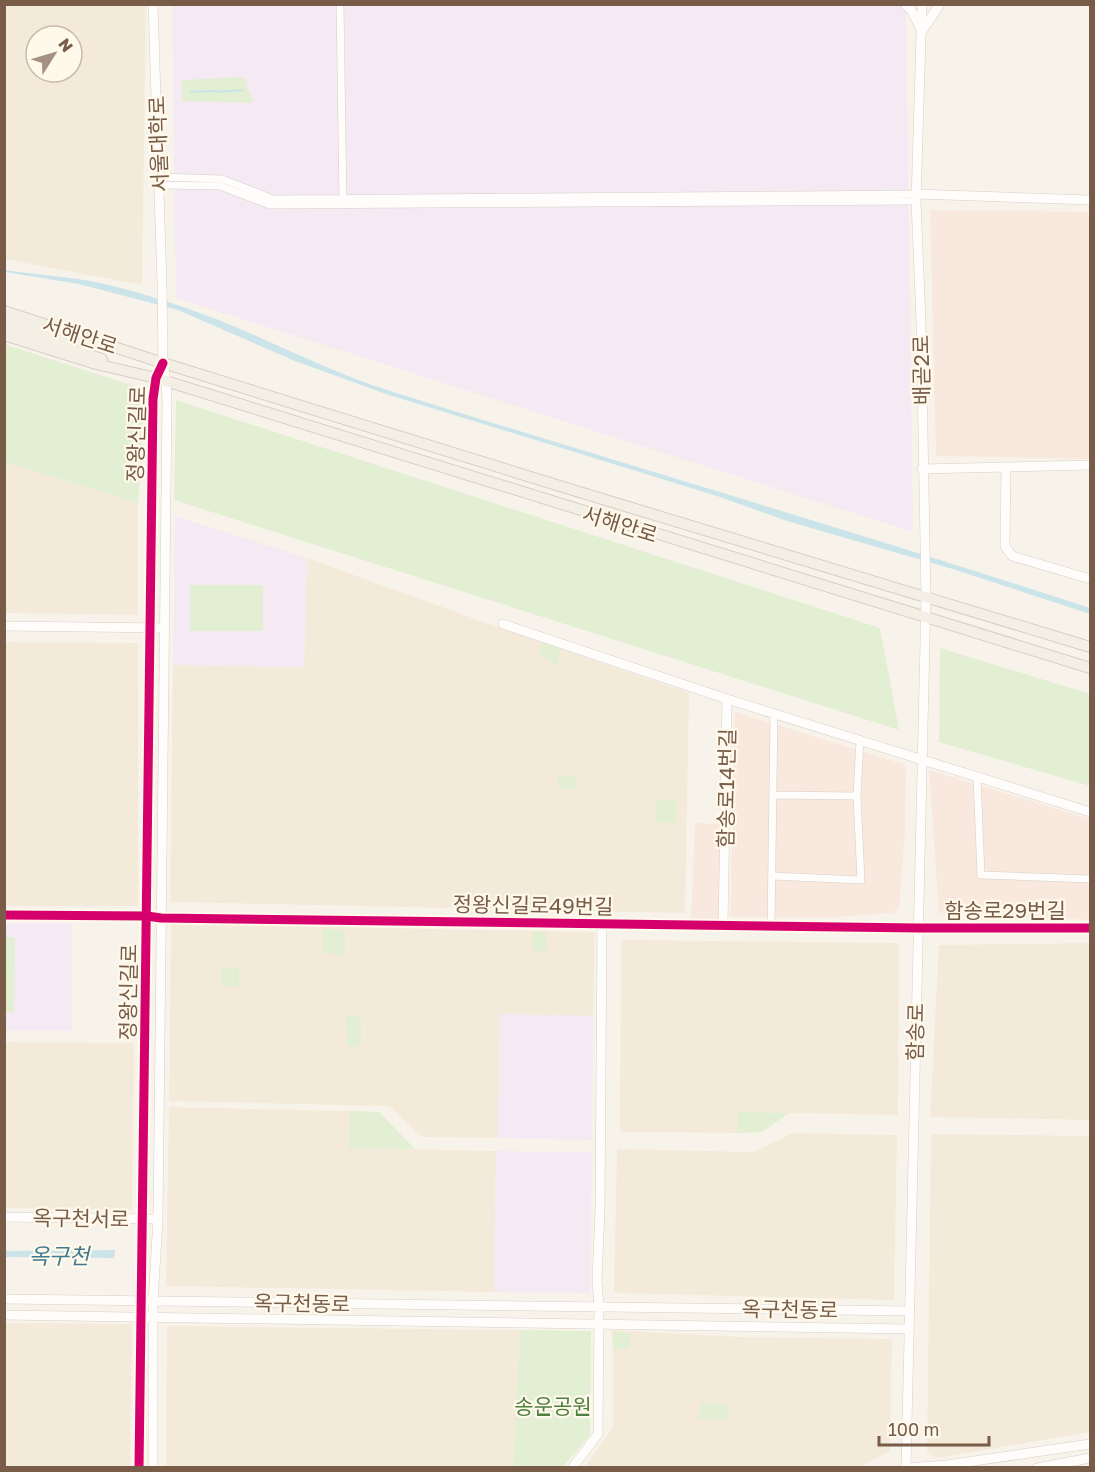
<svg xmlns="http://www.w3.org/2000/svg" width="1095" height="1472" font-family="'Golos Text','Noto Sans KR',sans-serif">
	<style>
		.residential { fill: #f4eada; fill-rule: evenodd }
		.commercial { fill: #f9e8dd }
		.education { fill: #f5e9f3 }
		.green { fill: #e2efd3 }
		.water { fill: #cae4e9 }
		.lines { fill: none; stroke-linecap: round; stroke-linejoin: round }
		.stream { stroke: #cae4e9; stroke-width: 2 }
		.street-casing { stroke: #d6cfc6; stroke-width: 8 }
		.secondary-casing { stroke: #d7cfc6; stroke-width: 10 }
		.primary-casing { stroke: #d7cec5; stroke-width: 12 }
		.street { stroke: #fefdfc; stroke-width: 7 }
		.secondary { stroke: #fefdfc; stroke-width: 9 }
		.primary { stroke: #f3efe5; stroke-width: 10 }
		.cycleway-casing { stroke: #fff9ec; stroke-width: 13 }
		.cycleway { stroke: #d6006c; stroke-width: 9 }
		.labels { text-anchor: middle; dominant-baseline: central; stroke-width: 4.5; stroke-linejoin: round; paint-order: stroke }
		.street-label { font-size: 21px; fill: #785c48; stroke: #fff9ec }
		.park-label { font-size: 21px; fill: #4d7f3f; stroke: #fff9ec }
		.water-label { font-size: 22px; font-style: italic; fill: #407b8d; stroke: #fff9ec }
	</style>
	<rect width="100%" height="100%" fill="#f8f3ea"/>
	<path class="residential" d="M5 4 146 5 142 285 5 259ZM36 36H72V72H36Z
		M5 462 138 503V615L5 613Z
		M307 558 478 620 689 693 685 913 170 902 173 665 304 667Z
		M5 642 138 643V906H5Z
		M171 924 595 932 593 1016 500 1014 498 1138 422 1137 389 1106 169 1101Z
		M621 940 899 943 898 1115 738 1112V1133L620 1132Z
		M1090 943V1120L930 1117 939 945Z
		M5 1042 134 1043 132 1210 5 1208Z
		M169 1107 350 1111V1148L496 1151 494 1292 166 1286Z
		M793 1133 897 1135 894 1300 614 1293 617 1149 753 1152Z
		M931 1134 1090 1136V1432L936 1458 927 1451Z
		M5 1323 132 1324 130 1467H5Z
		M167 1326 520 1330 513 1467H166Z
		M611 1330 741 1337 892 1339 890 1451 860 1467 584 1468 613 1427V1349Z"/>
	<path class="commercial" d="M930 210 1090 212V459L936 456Z
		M735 712 906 765 905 830 899 909 893 913 819 918 730 917Z
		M929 770 1090 819V920L939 913Z
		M695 823 721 824 719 920 691 921Z"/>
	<path class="education" d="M172 5H906L913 532 176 298Z
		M175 516 307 558 304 667 173 665Z
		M5 923H72V1031L5 1030Z
		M500 1014 593 1016 592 1140 498 1138Z
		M496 1151 592 1152 590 1293 494 1292Z"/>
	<path class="green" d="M240 77 245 79 249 93 253 99 251 103 182 101V80Z
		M4 344 137 387 145 395 138 503 5 462Z
		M176 400 880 628 899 730 174 500Z
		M190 585H263V631H190Z
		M542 640 560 646 558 666 540 655Z
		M940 648 1090 694V786L939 742Z
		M558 775 577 776 575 790 559 789Z
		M657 800H676V823L656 822Z
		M322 929 345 930V955L323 953Z
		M532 931 546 932 547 951H532Z
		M5 937H15L14 1013H5Z
		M221 968H239V987L221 986Z
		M346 1015 361 1017V1047L347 1046Z
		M350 1111 379 1112 415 1149 349 1148Z
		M738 1112 789 1113 762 1132 738 1133Z
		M520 1330 591 1331 590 1435 563 1467H513Z
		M613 1332 630 1333V1349H613Z
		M701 1403 729 1404 728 1420 700 1419Z"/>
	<path class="water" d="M4 270C33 274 61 276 90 281 132 289 176 304 216 319 274 342 330 372 390 391 623 464 858 532 1090 608V614L956 570 787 521 717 496 386 394 295 361 178 310 79 284 5 272Z
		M115 1250 114 1258 5 1257V1251Z"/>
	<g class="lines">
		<path class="stream" d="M191 92C209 90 225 93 242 90"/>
		<g class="street-casing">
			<path id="street" d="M340 4 343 203
				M159 177 222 179 273 199 916 194
				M159 185 220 186 270 205 916 201
				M977 777 981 875 1090 879
				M773 795 857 796
				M772 876 861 880 857 796 860 740
				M771 926 774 713"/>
		</g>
		<g class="secondary-casing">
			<path id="secondary" d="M905 4 911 10 922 31 940 4
				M916 194 1090 200
				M1006 467 1005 546 1012 556 1090 579
				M922 469 1090 465
				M503 624 727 699
				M4 626 165 628
				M4 915 147 916 161 918 919 928H1090
				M723 926 727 699 1090 812
				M4 1217 158 1219
				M4 1299 909 1311
				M4 1315 908 1329
				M139 1468 153 399 158 374
				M153 1468V1301L158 1219 167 401 166 383 163 363 162 284 153 4
				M572 1468 598 1434 599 1307 597 1280 600 1210 602 924
				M905 1468 947 1465 1090 1444
				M906 1468 926 597 921 322 916 201 922 4
				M1037 1468 1090 1458"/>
		</g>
		<g class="primary-casing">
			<path id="primary" d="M4 311 163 363 576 491 1090 647
				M5 319 76 341
				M4 327 102 359
				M4 335 96 364 156 378 1090 668"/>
		</g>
		<use href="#street" class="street"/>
		<use href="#secondary" class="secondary"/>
		<use href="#primary" class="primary"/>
		<g class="cycleway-casing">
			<path id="cycleway" d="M4 915 147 916 161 918 919 928H1090
				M139 1468 153 399 156 378 163 363"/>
		</g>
		<use href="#cycleway" class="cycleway"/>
	</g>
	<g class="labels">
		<g class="street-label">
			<text transform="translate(158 144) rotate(-92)">서울대학로</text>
			<text transform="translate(80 335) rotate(18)">서해안로</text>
			<text transform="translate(921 370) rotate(-91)">배곧2로</text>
			<text transform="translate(136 434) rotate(-88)">정왕신길로</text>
			<text transform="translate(620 524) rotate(17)">서해안로</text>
			<text transform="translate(726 788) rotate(-89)">함송로14번길</text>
			<text transform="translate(533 905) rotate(1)">정왕신길로49번길</text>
			<text x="1005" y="910">함송로29번길</text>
			<text transform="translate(128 992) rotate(-89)">정왕신길로</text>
			<text transform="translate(915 1032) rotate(-89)">함송로</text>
			<text transform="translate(81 1218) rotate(1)">옥구천서로</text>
			<text transform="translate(302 1303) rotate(1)">옥구천동로</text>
			<text transform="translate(790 1309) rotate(1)">옥구천동로</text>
		</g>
		<g class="park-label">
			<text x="553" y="1406">송운공원</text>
		</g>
		<g class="water-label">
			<text x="59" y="1255">옥구천</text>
		</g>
	</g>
	<rect width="1095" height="1472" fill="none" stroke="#785c48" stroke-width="12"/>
	<g transform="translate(54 54) rotate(53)"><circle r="28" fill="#fff9ec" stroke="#c9baaa" stroke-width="1.5"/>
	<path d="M0-4.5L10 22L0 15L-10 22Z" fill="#a59181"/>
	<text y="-9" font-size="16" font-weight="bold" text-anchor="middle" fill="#785c48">N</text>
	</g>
	<path d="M879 1436v9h110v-9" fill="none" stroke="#785c48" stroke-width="3"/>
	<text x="888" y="1436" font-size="18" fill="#785c48" stroke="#fff9ec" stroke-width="4.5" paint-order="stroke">100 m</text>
</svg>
